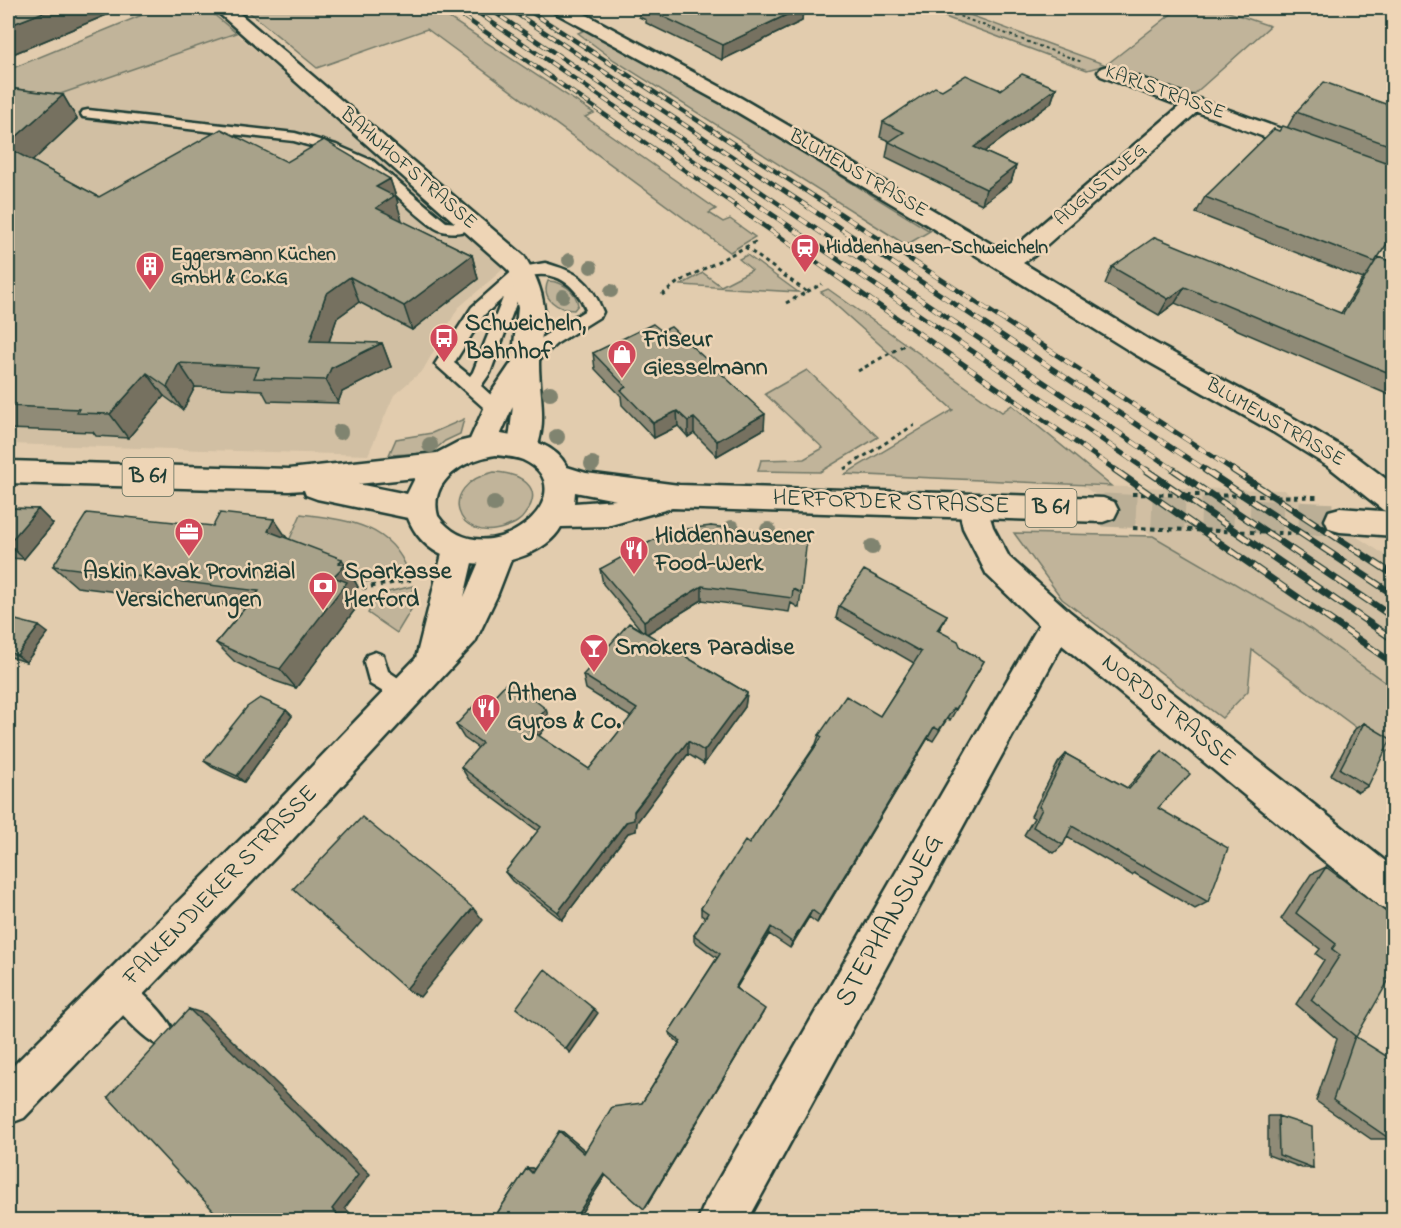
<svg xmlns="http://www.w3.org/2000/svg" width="1401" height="1228" font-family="'Indie Flower',sans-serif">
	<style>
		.built { fill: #d1bfa3 }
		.green { fill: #c1b49a; stroke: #707867; stroke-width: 1.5 }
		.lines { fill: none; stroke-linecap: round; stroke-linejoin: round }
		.primary-tunnel { stroke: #bbaf96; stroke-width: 33; stroke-dasharray: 33 16; stroke-linecap: butt }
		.service-casing { stroke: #1f3d34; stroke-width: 5 }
		.minor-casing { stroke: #1f3d34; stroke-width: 5 }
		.tertiary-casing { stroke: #1f3d34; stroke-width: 5 }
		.primary-casing { stroke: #1f3d34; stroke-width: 5 }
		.path-far2 { stroke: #1f3d34; stroke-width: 2; stroke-dasharray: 3 3; stroke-linecap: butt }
		.path-far1 { stroke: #1f3d34; stroke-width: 3; stroke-dasharray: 4 4; stroke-linecap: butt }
		.path { stroke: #1f3d34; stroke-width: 4; stroke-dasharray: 4.5 4.5; stroke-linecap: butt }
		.service { fill: #eed5b6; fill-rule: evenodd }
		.minor { fill: #eed5b6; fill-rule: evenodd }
		.tertiary { fill: #eed5b6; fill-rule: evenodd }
		.primary { fill: #eed5b6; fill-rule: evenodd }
		.rail-far2-casing { stroke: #1f3d34; stroke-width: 4.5 }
		.rail-far1-casing { stroke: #1f3d34; stroke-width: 5 }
		.rail-casing { stroke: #1f3d34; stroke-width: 7 }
		.rail-far2 { stroke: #eed5b6; stroke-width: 3; stroke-dasharray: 8; stroke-linecap: butt }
		.rail-far1 { stroke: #eed5b6; stroke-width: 4; stroke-dasharray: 10; stroke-linecap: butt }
		.rail { stroke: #eed5b6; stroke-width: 4.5; stroke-dasharray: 14; stroke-linecap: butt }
		.tree { fill: #808470 }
		.wall { fill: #908b77; stroke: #1f3d34; stroke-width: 1.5 }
		.shaded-wall { fill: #767161; stroke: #1f3d34; stroke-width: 1.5 }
		.building { fill: #a8a28a; stroke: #1f3d34; stroke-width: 1.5 }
		.labels { text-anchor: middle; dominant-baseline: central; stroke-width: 5; stroke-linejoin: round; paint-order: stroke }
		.far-street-label { font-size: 20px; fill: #1f3d34; stroke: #eed5b6 }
		.far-poi-label { font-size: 20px; font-weight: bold; fill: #1f3d34; stroke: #eed5b6; text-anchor: start }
		.shield { fill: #eed5b6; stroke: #5d6b5b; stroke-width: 1.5 }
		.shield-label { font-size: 22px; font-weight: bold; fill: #1f3d34 }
		.poi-label { font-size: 24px; font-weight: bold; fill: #1f3d34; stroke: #eed5b6; text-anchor: start }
		.street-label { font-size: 24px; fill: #1f3d34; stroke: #eed5b6 }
		.near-street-label { font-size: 28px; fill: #1f3d34; stroke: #eed5b6 }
	</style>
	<rect width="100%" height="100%" fill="#e2ccae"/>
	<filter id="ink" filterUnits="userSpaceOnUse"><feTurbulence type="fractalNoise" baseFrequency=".0167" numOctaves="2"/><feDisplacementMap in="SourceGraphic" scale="12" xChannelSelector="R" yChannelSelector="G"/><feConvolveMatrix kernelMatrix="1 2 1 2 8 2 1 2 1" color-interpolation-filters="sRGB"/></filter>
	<g filter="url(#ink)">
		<path class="built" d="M159 8H206L508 265 458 308 423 370 394 395 368 455 8 444V70Z
			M1083 486 1284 490 1393 560V688L1299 621 1153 536Z"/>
		<path class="green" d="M159 8H206L236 33 43 100 8 109V70Z
			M244 8H434L594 113 585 117 716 209 709 213 723 222 730 219 755 237 730 252 427 29 317 68Z
			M921 8H951L1106 65 1179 8H1217L1270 26 1192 96 1106 65 1087 70Z
			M587 29 712 97 930 231 906 245 614 60 578 33Z
			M747 255 798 292 681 285 703 273 721 286 752 270 739 259Z
			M548 281C562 281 576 291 578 305L574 310C559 310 540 299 548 281Z
			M828 289 1002 412 1012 405 1111 486 845 474 953 410 821 292Z
			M807 370 878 437 820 472 758 471 761 460 804 459 823 448 765 394Z
			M464 419 460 434 445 441 431 453 389 455 396 439 432 433Z
			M494 472C519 473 546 487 525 514 521 521 514 524 506 527 456 545 435 485 494 472Z
			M301 514C345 520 390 523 408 571L399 573 398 576 365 582 284 552Z
			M1014 533 1153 536 1299 621 1393 688V755L1252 650 1248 691 1222 718 1062 599Z
			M413 586 412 608 397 633 368 613 380 594Z"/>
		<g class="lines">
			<path class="primary-tunnel" d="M1103 510 1340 520"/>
			<g class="service-casing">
				<path id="service" d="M88 110 295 133 336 145 373 161 446 222 458 223 471 219 479 224C470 234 446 235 435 228 409 211 389 184 363 167 343 154 316 148 294 141L83 117 81 114 83 111Z
					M545 263C578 272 590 280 603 312L601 316 556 344 531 367H519L516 363 519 359 544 336 586 310C576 284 555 269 526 277L490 373 481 386 507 410 504 415 498 416 492 415 435 364 472 307 516 268ZM503 298 473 372 470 376 454 363 484 315Z
					M375 652 383 655 388 671 413 688 416 695 413 702 405 705 370 684 364 662 367 655Z
					M119 977C136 984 167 1015 174 1032L170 1042 160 1046C143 1039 113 1007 106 990L110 981Z"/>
			</g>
			<g class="minor-casing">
				<path id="minor" d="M213 8H233L524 256C534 271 542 290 544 308 545 326 539 345 539 364 539 394 549 428 533 456L523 459 513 456 508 448 513 406 492 454 482 457 472 454 467 446 491 393 512 362 518 308 510 272 506 268Z
					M552 8H574L741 98 1005 252 1016 246 1180 106 1101 76 1098 72 1101 68 1108 66 1394 170V185L1197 112 1034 256 1023 263 1151 341 1293 418 1349 451 1394 485V514L1383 510 1329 467 1273 432 1133 353 921 221 727 106 554 12Z
					M973 494 984 498 993 527 1009 557 1070 612 1394 868V913L1380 907 1062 645 748 1220H698L705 1203 1039 625 987 575 963 528 958 506 962 498Z"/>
			</g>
			<g class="tertiary-casing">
				<path id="tertiary" d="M459 537 470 541 475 550 464 597 487 543 498 539 509 543 514 552 497 596 475 642 293 839 24 1118 8 1124V1071L267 813 416 658 443 550 448 541Z"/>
			</g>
			<g class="primary-casing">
				<path id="primary" d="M496 433C522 438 554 441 567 467L586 473 679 485 1103 498 1114 502 1118 510 1114 518 1103 522 672 508 607 526 561 527C554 540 540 549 526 555 484 572 427 566 408 518L317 499 306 495 304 490 289 491 8 483V461L289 469 437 453 458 442ZM496 455C504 456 515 457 523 460 592 492 485 582 438 516 428 480 466 459 496 455ZM415 478 407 494 358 484ZM575 492 616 500 574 503Z
					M1340 508 1394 512V536L1340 532 1329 529 1325 520 1329 511Z"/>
			</g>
			<path class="path-far2" d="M937 8 1082 62"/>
			<path class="path-far1" d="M745 247 807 292
				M662 295 677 283 759 240
				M786 303 822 284
				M858 371 906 344
				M844 469 914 425"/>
			<path class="path" d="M1132 494 1317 497
				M1133 528 1308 534
				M362 588 415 579"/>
			<use href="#service" class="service"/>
			<use href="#minor" class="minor"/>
			<use href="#tertiary" class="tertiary"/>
			<use href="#primary" class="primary"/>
			<g class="rail-far2-casing">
				<path id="rail-far2" d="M451 8 739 208
					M471 8 763 208
					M488 8 785 208
					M508 8 810 208
					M525 8 832 208"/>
			</g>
			<g class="rail-far1-casing">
				<path id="rail-far1" d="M737 207 1117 471
					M761 207 1148 471
					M783 207 1176 471
					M808 207 1207 471
					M830 207 1235 471"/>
			</g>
			<g class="rail-casing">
				<path id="rail" d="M1115 470 1394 664
					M1146 470 1394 640
					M1174 470 1394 618
					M1205 470 1394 595
					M1233 470 1394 575"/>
			</g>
			<use href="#rail-far2" class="rail-far2"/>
			<use href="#rail-far1" class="rail-far1"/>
			<use href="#rail" class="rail"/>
		</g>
		<g class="tree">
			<circle cx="569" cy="260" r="7"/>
			<circle cx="591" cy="267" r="7"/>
			<circle cx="611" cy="291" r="7"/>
			<circle cx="563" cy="296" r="7"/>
			<circle cx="550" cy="393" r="8"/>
			<circle cx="340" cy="432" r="8"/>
			<circle cx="557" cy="437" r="8"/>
			<circle cx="430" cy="445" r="8"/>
			<circle cx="592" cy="464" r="8"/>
			<circle cx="494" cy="504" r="8"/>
			<circle cx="732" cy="528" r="8"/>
			<circle cx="768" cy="530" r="8"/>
			<circle cx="872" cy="547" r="8"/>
		</g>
		<path class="wall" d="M8 8H135L121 13 116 11 8 56Z
			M639 8H803L802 21 722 60 646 23V20L639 17Z
			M8 88 63 95 77 119 32 161 99 197 287 162 390 179 398 203 397 204 401 221 472 255 478 279 412 330 359 302 337 318 329 342 382 343 391 367 342 392 338 403 268 401 262 390 195 387 183 410 164 396 128 438 96 436 93 432 8 429Z
			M1056 88 1051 103 984 152 1016 166 1011 182 982 204 886 157 889 141 880 137 883 122 942 90Z
			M1394 107V233L1378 257 1394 263V397L1175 303 1159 315 1105 284 1112 267 1341 313 1364 277 1363 279 1196 213 1205 197 1279 131 1287 128 1296 112Z
			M593 353 764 429 717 456 694 433 688 437 678 426 654 438 622 405 621 396 595 369Z
			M8 508 38 509 53 524 24 559 8 558Z
			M711 526 801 593 799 608 791 603 789 612 702 600 647 634 747 693 745 707 704 764 688 754 637 822 636 831 628 833 562 920 512 881 505 872 538 831 469 780 461 767 478 748 464 738 456 725 550 722 539 736 589 769 631 717 586 689 583 675 642 631 603 584 600 569Z
			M287 538 355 581 358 587 353 592 360 603 296 688 275 681 235 662 216 643 245 608 77 587 53 566Z
			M839 606 947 615 939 631 961 648 984 661 950 720 947 719 933 741 928 738 817 923 809 917 790 948 769 934 736 988 763 1013 646 1207 606 1175 576 1221H492L527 1168H532L534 1169 563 1132 585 1151 642 1103 679 1043 670 1035 669 1032 717 958 694 941V935L705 918 701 915V908L749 844 816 744 819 735 880 716 914 663 836 618Z
			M8 618 48 633 26 662 8 656Z
			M286 710 292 716 244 782 212 767 204 761Z
			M1364 723 1368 786 1358 792 1331 775 1355 729Z
			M1162 751 1158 808 1208 902 1195 909 1134 873 1132 875 1067 837 1063 845 1054 853 1024 835 1034 818 1031 816 1058 763 1066 754 1127 788 1151 761Z
			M1326 867 1356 1037 1390 1139H1371L1316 1101 1337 1039 1296 1004 1324 960 1316 954 1320 949 1281 919 1311 874Z
			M1268 1116H1278L1313 1168H1302L1268 1155Z"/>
		<path class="shaded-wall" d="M54 8H115L116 11 8 56V26Z
			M119 8H135L121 13Z
			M801 8H803L802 21 722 60 723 45Z
			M1056 88 1051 103 970 162 974 147Z
			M63 95 77 119 22 171 8 151V144Z
			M1016 166 1011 182 982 204 986 189Z
			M390 179 398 203 397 204 402 220 384 233 376 208V187Z
			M472 255 478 279 412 330 404 306Z
			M350 277 359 302 337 318 321 365 310 341 326 294Z
			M1185 287 1175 303 1159 315 1168 299Z
			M382 343 391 367 342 392 338 403 326 380 331 368Z
			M179 363 195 387 183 410 167 387Z
			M147 373 164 396 128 438 110 414Z
			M677 411 678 426 654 438 653 423Z
			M765 414 764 429 717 456V441Z
			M694 418V433L688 437V421Z
			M38 509 53 524 24 559 8 544Z
			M274 519 289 541 268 531Z
			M342 559 358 587 353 592 360 603 296 688 280 669Z
			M702 586V600L645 635 644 621Z
			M947 615 941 627 931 642 937 630Z
			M39 626 48 633 26 662 17 655Z
			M747 693 745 707 704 764V751Z
			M546 709 550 722 534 742 529 729Z
			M286 710 292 716 244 782 237 776Z
			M934 727 928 738 817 923 820 916Z
			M688 741V754L637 822 636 831 628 833 562 920 558 912Z
			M473 908 483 920 420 997 406 989Z
			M812 910 809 917 790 948 792 942Z
			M771 927 769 934 734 992 735 988Z
			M189 1009 205 1014 370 1174 345 1208 358 1221H343L332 1209Z
			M594 1009 598 1013 570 1053 566 1049Z
			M765 1009 646 1207 644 1209Z
			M559 1131 563 1132 588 1153H584Z
			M527 1168H532L537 1172 532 1173Z
			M607 1173 576 1221H573L604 1174Z"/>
		<path class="building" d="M8 8H54L8 26Z
			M645 8H801L723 45Z
			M1022 74 1056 88 974 147 1016 166 986 189 889 142 904 132 883 122 935 87 942 90 966 75 1000 90Z
			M1324 82 1394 107V147L1296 112Z
			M8 88 63 95 8 144Z
			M1283 126 1394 165V233L1375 262 1205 197 1274 129 1279 131Z
			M221 129 287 162 324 140 390 179 376 187 394 196 376 208 472 255 404 306 350 277 326 294 310 341 382 343 331 368 326 380 254 378 259 367 179 363 167 387 147 373 110 414 77 413 79 409 8 406V148L99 197Z
			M1155 237 1343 314 1378 257 1394 263V375L1185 287 1168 299 1112 267Z
			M653 324 662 331 671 327 765 414 717 441 694 418 688 421 677 411 653 423 621 390 626 387 593 353Z
			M8 508 38 509 8 544Z
			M87 513 213 526 220 513 274 519 268 531 342 559 339 563 345 565 333 577 347 582 280 669 258 662 216 643 259 591 53 566Z
			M711 526 807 538 801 593 793 589 792 598 702 586 644 621 600 569 670 531Z
			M864 570 947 615 937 630 958 641 961 648 984 661 956 709 954 708 939 730 934 727 820 916 812 910 792 942 771 927 735 988 765 1009 644 1209 604 1174 573 1221H492L527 1168 532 1173 559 1131 584 1153 612 1107 642 1103 681 1041 669 1032 720 954 694 935 708 913 701 908 745 841 749 844 822 737 819 735 846 696 880 716 921 652 839 606Z
			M8 618 39 626 17 655 8 652Z
			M629 623 747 693 704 751 688 741 634 811V820L626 822 558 912 505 872 541 827 461 767 482 743 456 725 482 697 495 695 509 680 546 709 529 729 589 769 637 709 583 675Z
			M260 698 286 710 237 776 204 761 247 707Z
			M1364 723 1391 739 1368 786 1340 769Z
			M1162 751 1190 774 1158 808 1228 848 1208 902 1144 865 1143 867 1072 826 1063 845 1033 827 1042 809 1039 807 1066 754 1129 789Z
			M362 817 473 908 406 989 293 889Z
			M1326 867 1394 918V971L1356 1037 1394 1061V1127L1390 1139 1333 1100 1355 1036 1311 1000 1340 955 1332 949 1336 944 1296 913Z
			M545 969 594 1009 566 1049 516 1008Z
			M189 1009 358 1175 332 1209 343 1221H223L108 1097Z
			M1278 1116 1312 1127 1313 1168 1279 1155Z"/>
	</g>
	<defs>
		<g id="station-pin" transform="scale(1.5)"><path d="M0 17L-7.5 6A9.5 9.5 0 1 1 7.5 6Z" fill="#d1495b" stroke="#eed5b6"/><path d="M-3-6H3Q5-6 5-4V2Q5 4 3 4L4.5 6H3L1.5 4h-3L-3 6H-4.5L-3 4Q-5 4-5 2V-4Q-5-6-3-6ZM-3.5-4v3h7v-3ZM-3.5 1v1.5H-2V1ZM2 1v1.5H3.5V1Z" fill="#fff"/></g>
		<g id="building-pin" transform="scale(1.5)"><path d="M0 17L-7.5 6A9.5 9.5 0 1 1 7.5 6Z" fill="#d1495b" stroke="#eed5b6"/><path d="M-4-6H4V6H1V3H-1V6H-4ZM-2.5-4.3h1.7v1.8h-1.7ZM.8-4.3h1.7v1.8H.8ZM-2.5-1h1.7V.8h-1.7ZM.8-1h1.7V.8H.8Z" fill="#fff"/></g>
		<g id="bus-pin" transform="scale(1.5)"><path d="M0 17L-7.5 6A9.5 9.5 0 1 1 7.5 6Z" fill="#d1495b" stroke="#eed5b6"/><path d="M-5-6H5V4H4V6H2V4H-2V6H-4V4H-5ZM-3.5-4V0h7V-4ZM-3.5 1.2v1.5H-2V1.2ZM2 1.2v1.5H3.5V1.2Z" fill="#fff"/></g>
		<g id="shop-pin" transform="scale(1.5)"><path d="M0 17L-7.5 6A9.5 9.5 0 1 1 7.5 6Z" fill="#d1495b" stroke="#eed5b6"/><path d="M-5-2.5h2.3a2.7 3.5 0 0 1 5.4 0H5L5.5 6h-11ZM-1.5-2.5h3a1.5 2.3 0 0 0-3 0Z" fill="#fff"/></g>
		<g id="office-pin" transform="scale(1.5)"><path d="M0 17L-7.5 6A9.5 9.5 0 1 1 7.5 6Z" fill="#d1495b" stroke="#eed5b6"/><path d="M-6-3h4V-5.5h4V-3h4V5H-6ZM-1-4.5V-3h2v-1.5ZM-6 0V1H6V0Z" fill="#fff"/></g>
		<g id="restaurant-pin" transform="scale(1.5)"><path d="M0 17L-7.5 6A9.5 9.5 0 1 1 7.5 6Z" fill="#d1495b" stroke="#eed5b6"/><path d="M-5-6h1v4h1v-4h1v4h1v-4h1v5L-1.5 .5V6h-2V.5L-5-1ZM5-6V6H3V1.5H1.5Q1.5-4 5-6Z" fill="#fff"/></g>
		<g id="bank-pin" transform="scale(1.5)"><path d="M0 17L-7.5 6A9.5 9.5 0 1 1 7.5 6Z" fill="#d1495b" stroke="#eed5b6"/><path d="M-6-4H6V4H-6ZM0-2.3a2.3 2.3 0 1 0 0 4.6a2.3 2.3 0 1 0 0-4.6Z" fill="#fff"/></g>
		<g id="bar-pin" transform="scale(1.5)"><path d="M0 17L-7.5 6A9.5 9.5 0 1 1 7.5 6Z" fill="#d1495b" stroke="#eed5b6"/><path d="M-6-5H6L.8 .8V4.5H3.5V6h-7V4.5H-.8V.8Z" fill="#fff"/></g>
	</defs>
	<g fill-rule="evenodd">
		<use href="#station-pin" x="805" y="248"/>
		<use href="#building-pin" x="150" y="266"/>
		<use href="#bus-pin" x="444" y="338"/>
		<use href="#shop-pin" x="622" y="354"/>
		<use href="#office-pin" x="189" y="532"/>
		<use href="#restaurant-pin" x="634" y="550"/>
		<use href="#bank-pin" x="323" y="586"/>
		<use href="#bar-pin" x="594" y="648"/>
		<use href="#restaurant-pin" x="486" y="708"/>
	</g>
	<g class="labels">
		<g class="far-street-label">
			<text transform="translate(1165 93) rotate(20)">KARLSTRASSE</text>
			<text transform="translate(408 169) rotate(41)">BAHNHOFSTRASSE</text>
			<text transform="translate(858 174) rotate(30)">BLUMENSTRASSE</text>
			<text transform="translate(1101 185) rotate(-41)">AUGUSTWEG</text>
			<text transform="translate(1275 423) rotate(30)">BLUMENSTRASSE</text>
		</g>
		<g class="far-poi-label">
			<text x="826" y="248">Hiddenhausen-Schweicheln</text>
			<text x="171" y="255">Eggersmann Küchen<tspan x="171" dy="23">GmbH &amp; Co.KG</tspan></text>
		</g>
		<g class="shield">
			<rect x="122.5" y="458" width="51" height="38" rx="4.5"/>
			<rect x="1025.5" y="489" width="51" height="38" rx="4.5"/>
		</g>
		<g class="shield-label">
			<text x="148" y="477">B 61</text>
			<text x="1051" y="508">B 61</text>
		</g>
		<g class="poi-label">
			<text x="465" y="324">Schweicheln,<tspan x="465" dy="28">Bahnhof</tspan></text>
			<text x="643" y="340">Friseur<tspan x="643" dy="28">Giesselmann</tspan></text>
			<text x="655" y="536">Hiddenhausener<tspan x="655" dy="28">Food-Werk</tspan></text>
			<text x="189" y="572" text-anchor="middle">Askin Kavak Provinzial<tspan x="189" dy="28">Versicherungen</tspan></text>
			<text x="344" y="572">Sparkasse<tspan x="344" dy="28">Herford</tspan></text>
			<text x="615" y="648">Smokers Paradise</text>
			<text x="507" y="694">Athena<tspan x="507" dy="28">Gyros &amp; Co.</tspan></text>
		</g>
		<g class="street-label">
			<text transform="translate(891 503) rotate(2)">HERFORDER STRASSE</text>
			<text transform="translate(1168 711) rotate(39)">NORDSTRASSE</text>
			<text transform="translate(221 886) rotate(-46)">FALKENDIEKER STRASSE</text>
		</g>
		<g class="near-street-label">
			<text transform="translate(890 921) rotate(-61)">STEPHANSWEG</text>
		</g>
	</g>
	<rect width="1401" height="1228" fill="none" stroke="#eed5b6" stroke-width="30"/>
	<rect x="15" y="15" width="1371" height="1198" fill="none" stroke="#1f3d34" stroke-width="2" filter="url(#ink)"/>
</svg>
